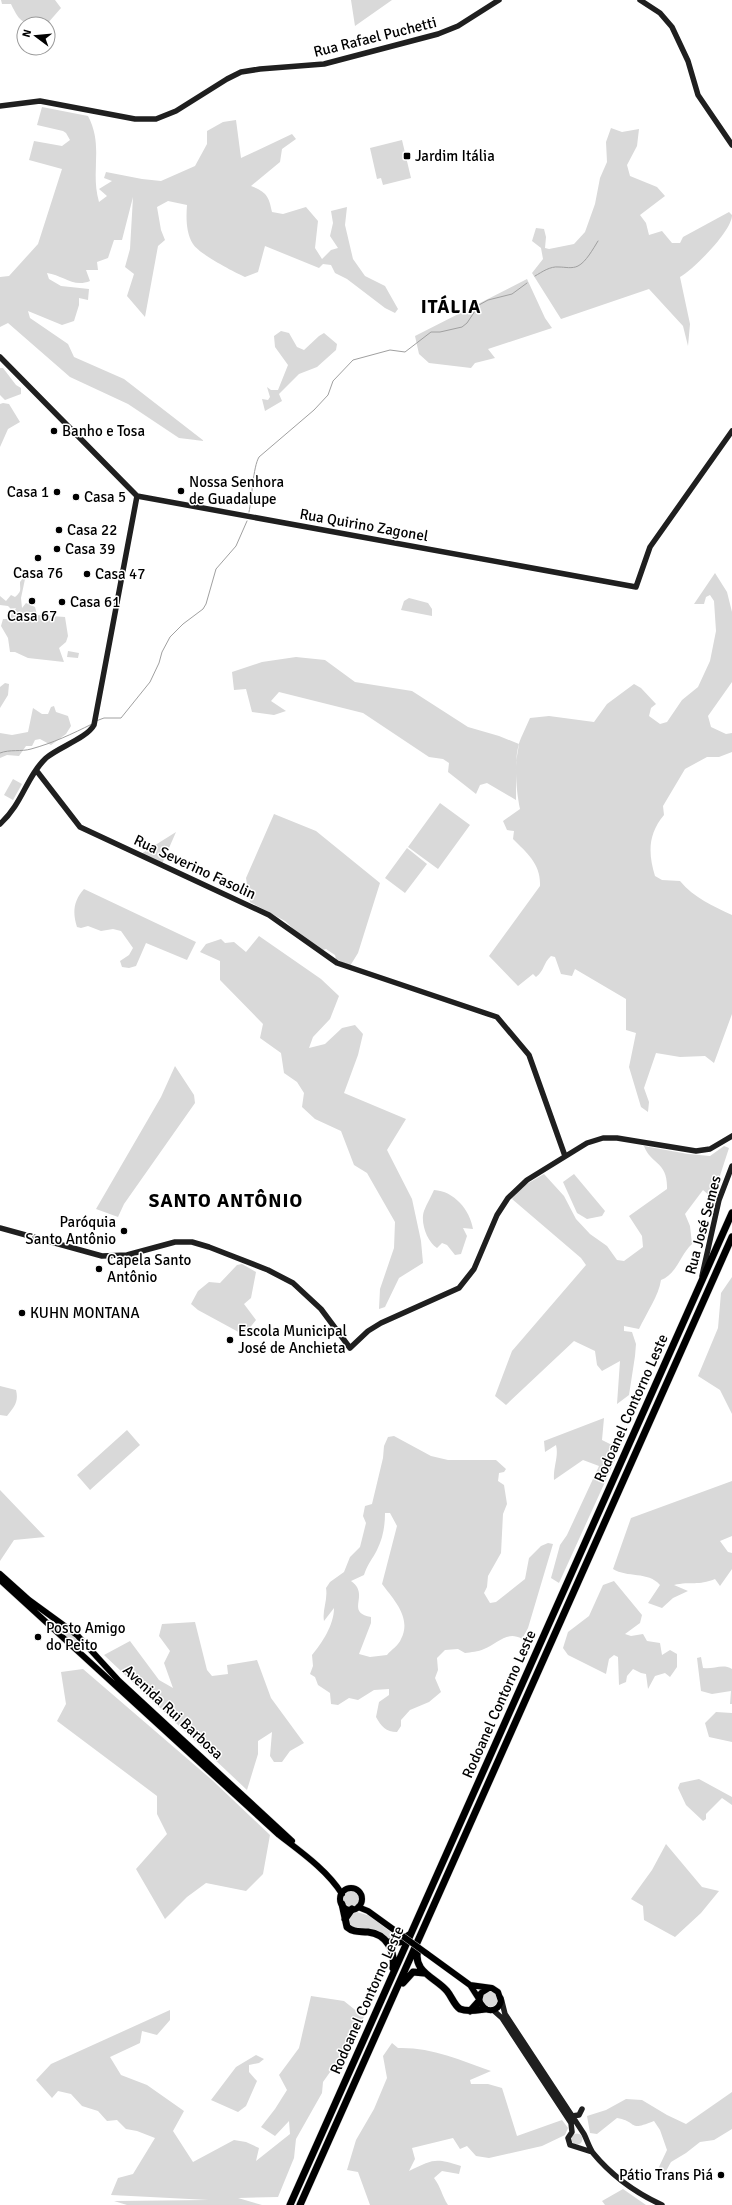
<svg xmlns="http://www.w3.org/2000/svg" width="732" height="2205" font-family="Signika,sans-serif">
	<style>
		.green { fill: #d9d9d9; fill-rule: evenodd }
		.lines { fill: none; stroke-linecap: round; stroke-linejoin: round }
		.stream { stroke: #a0a0a0; stroke-width: 1 }
		.primary-casing { stroke: #dbdbdb; stroke-width: 7 }
		.highway-casing { stroke: #dbdbdb; stroke-width: 8 }
		.secondary { stroke: #1f1f1f; stroke-width: 5.5 }
		.primary { stroke: #000; stroke-width: 6 }
		.highway { stroke: #000; stroke-width: 7 }
		.primary-bridge-casing { stroke: #dbdbdb; stroke-width: 7; stroke-linecap: butt }
		.primary-bridge { stroke: #000; stroke-width: 6 }
		.poi-dot { fill: #000; stroke: #fff; stroke-width: 1.5 }
		.labels { text-anchor: middle; dominant-baseline: central; stroke-width: 3; stroke-linejoin: round; paint-order: stroke }
		.street-label { font-size: 15px; fill: #000; stroke: #fff }
		.poi-label { font-size: 15px; fill: #000; stroke: #fff; text-anchor: start }
		.district-label { font-size: 19px; font-weight: bold; letter-spacing: 1px; fill: #000; stroke: #fff }
	</style>
	<rect width="100%" height="100%" fill="#fff"/>
	<path class="green" d="M1 0H55L61 8 47 24C24 24 21 25 11 4H2Z
		M351 0H392L355 26Z
		M42 107 88 116C104 146 90 171 99 202L107 196 99 189 112 181 104 178 106 172 142 179 161 181 195 166 207 144V131L223 122 236 120 241 158 292 134 296 139 282 149 280 162 251 186C267 192 269 197 272 212L283 214 306 207 318 221 315 248 322 259 331 250 338 248 330 236 333 223 331 211 347 207 345 225 353 259 365 276 385 286 398 309 395 313 385 308 347 279 335 273 331 265 323 264 319 268 265 246 258 272 245 277C234 272 199 254 193 244 186 233 186 218 187 205L168 201 157 207 161 230 165 240 158 246 145 317 127 296 134 274 125 267 130 249 133 197 122 240H114L108 258 97 262 98 270H86L90 281C73 288 63 275 47 273L49 279 61 286 89 289 88 300 79 298V305L74 321 62 325 28 311 30 318 68 344 74 357 124 379 204 441 179 438 128 404 70 377 8 323 0 327V277L9 276 38 244 62 169 29 160 34 141 62 146 70 140 66 133 63 131 37 125Z
		M611 128 622 132 639 129 637 146 627 165 630 176 657 187 665 196 640 215 646 223 649 235 662 231 672 243H680L683 237 729 212 732 215C732 231 694 269 680 277L690 324 688 346 683 326 649 289 561 319 532 273 543 259 541 248 532 241 536 228 544 229 546 237 545 248 549 249 574 244 585 232 595 204 600 178 607 162 606 142Z
		M402 140 411 178 383 185 381 178 377 179 370 148Z
		M527 279 545 318 552 328 488 349 495 358 475 363 471 368 429 363 419 354 415 336Z
		M281 331 289 333 297 347 304 350 319 336 324 333 337 344 336 350 317 367 299 374 279 394 282 401 265 411 262 399 268 400 270 397 267 387 271 390H278L288 365 275 347 274 336Z
		M0 368H3L16 385 21 388V394L5 400 0 395Z
		M3 403 9 404 20 422 8 429 0 447V404Z
		M715 573 727 592 732 612V682L708 716 711 727 726 734 732 733V752L719 757H707L685 769 663 806 664 815C648 834 648 853 655 876L662 880 680 881C694 898 713 906 732 915V1014L714 1063 705 1056 680 1057 656 1053 644 1088 649 1102 648 1112 641 1107 629 1067 636 1033 626 1030V999L575 969 572 976 561 974 555 957 551 956C543 963 545 970 536 977L533 974 518 986 489 956 540 886C541 864 527 853 513 839L514 831 507 830 503 821 520 809C516 790 513 756 521 738 524 731 527 725 530 718L549 716 594 722 607 704 634 684 641 688 656 704 651 708 649 716 660 724 667 722 682 700 698 687 710 661 716 631 714 601 710 595 706 597 704 604H694Z
		M23 578 25 579 21 598 22 608 26 603 35 607 37 615 65 617 68 636 66 642 59 648 64 662 28 658 15 652H10L8 638 1 626 3 619H8L16 608 11 609 8 606 0 605V596L6 601 11 595 15 597C22 591 20 590 20 582Z
		M409 598 428 603 432 609V616L401 610 404 601Z
		M68 651 79 653 78 658 67 657Z
		M296 657 325 660 355 682 412 691 468 727 499 736 519 744 516 762V800L487 783 480 785 476 794 448 772 449 763 443 759 429 757 363 713 279 692 271 701 286 711 274 715 252 712 246 689 234 690 232 672 262 662Z
		M5 683 9 684 8 695 0 708V687Z
		M54 706 56 712 68 716 71 726 66 734 51 745 40 739 35 740 32 746H26L19 756 7 755 0 758V733L12 735 28 732 33 708 42 714H48L51 707Z
		M13 779 22 784 13 800 4 795Z
		M440 803 470 825 438 869 408 847Z
		M274 814 316 831 380 883 358 953 350 966 336 959 335 955 326 949 323 950 303 938 285 921 250 902 246 878Z
		M176 832 162 864 141 854Z
		M407 848 427 864 405 893 385 878Z
		M84 889 196 942 187 960 146 943 136 966 129 968 122 967 120 961 129 955 133 948 121 931 113 929 101 931 88 926 81 928 77 927C72 912 74 900 84 889Z
		M259 936 321 979 339 996 330 1019 313 1037 309 1048 325 1044 342 1028 355 1025 363 1034 358 1055 344 1093 406 1119 387 1150 412 1199 421 1241 423 1263 399 1278 385 1307 379 1309 380 1289 394 1248 395 1222 367 1173 354 1165 341 1131 315 1119 302 1107 304 1093 297 1082 284 1073 281 1053 260 1038 263 1024 220 980V961L200 952 206 944 221 939 225 943 234 942 246 952Z
		M175 1066 194 1095 195 1103 124 1204 118 1217 96 1209 161 1097Z
		M644 1146 688 1154 710 1156 724 1146 729 1148 714 1194 710 1196 703 1190 685 1214 690 1226 692 1244C680 1255 677 1274 661 1280 659 1295 646 1314 639 1329L624 1326V1331L632 1332 636 1344 635 1356 629 1395 617 1404 620 1361 602 1371 597 1365 595 1351 574 1341 506 1405 495 1396 512 1351 586 1265 581 1258 512 1199 520 1188 544 1174 564 1196 576 1219 590 1234 607 1246 617 1260 624 1261 643 1247 642 1236 629 1216 667 1189C668 1161 651 1165 644 1146Z
		M574 1174 605 1211 602 1216 587 1219 577 1213 563 1182Z
		M434 1190C454 1191 470 1210 473 1229L463 1228 467 1236 461 1254 455 1255 447 1245 442 1243 437 1248C427 1242 420 1222 424 1211 427 1203 431 1197 434 1190Z
		M242 1264 256 1272 251 1298 244 1304 256 1320 244 1335 198 1310 191 1304 198 1291 209 1282 220 1283 237 1265Z
		M732 1277V1414L720 1390 698 1376 718 1328 721 1293Z
		M0 1386 16 1390C19 1402 14 1407 7 1416L0 1415V1426Z
		M604 1418 602 1440 614 1446 615 1460 559 1583 551 1578 560 1545 567 1535 599 1466 583 1460 554 1480C553 1467 559 1457 556 1445L545 1452 544 1441Z
		M127 1430 140 1445 90 1490 77 1475Z
		M394 1436 431 1456 448 1460H496L506 1469 504 1472 499 1473 498 1481 504 1485 507 1504 503 1514 501 1553 488 1576 487 1587 484 1593 490 1603 496 1602 525 1579 529 1558 541 1546 548 1543 553 1544 528 1628 522 1639C507 1630 497 1644 484 1649 478 1652 471 1652 465 1653L458 1649 445 1650 437 1658 438 1670 435 1678 441 1692 429 1702 410 1710 401 1720V1726L397 1732C386 1732 381 1726 376 1717L379 1702 389 1695V1689L374 1690 358 1700 349 1698 338 1705 331 1704 330 1693 318 1685 315 1677 310 1674 313 1666 312 1655C322 1643 334 1625 334 1608L324 1621C322 1610 328 1600 326 1588L330 1582 344 1572 350 1557 360 1547 366 1523 363 1516 365 1506 372 1504 383 1458 384 1446 388 1437ZM385 1513H390L397 1526 382 1584C394 1600 412 1618 401 1639 399 1645 391 1650 387 1655L370 1657 359 1654 371 1623V1617C344 1612 371 1595 351 1581L364 1575C367 1565 373 1558 377 1550 383 1538 385 1526 385 1513Z
		M732 1481V1536L720 1541 728 1552 732 1553V1569L720 1586 715 1579C698 1586 691 1581 674 1585L688 1591 673 1598 662 1608 648 1603 660 1585C648 1571 627 1578 613 1569L631 1518Z
		M0 1490 45 1537 14 1540 0 1561Z
		M614 1581 642 1615 640 1623 625 1634 631 1636 643 1634 647 1641 660 1643 662 1655 670 1650 677 1654V1667L670 1677 665 1673 655 1676 648 1689 646 1674 641 1673 633 1669 627 1676 626 1682 619 1685 618 1657 614 1655 609 1659 606 1674 568 1655 563 1648 568 1632 589 1616 603 1585Z
		M52 1617 79 1641 74 1646 48 1621Z
		M195 1622 207 1670 212 1676 228 1674 227 1665 257 1660 271 1698 304 1743 290 1751 282 1762H274L270 1756 272 1732 258 1741V1754L247 1790 104 1655 130 1641 159 1680 173 1688 164 1663 170 1651 159 1636 162 1624Z
		M701 1657 703 1668C713 1670 722 1663 732 1669V1704H730L731 1691 712 1694 701 1691 697 1658Z
		M83 1669 212 1780 270 1835 263 1874 246 1891 206 1883 187 1897 165 1919 136 1869 167 1834 157 1814V1796L57 1721 66 1704 61 1672Z
		M716 1712 732 1713V1742L709 1737 705 1723Z
		M699 1779 732 1797V1805L722 1798 706 1814V1819L703 1821 686 1805 678 1788 680 1783Z
		M666 1844 702 1887 719 1891 701 1913 675 1937 644 1920 643 1906 631 1899 652 1870Z
		M343 1898a9 9 0 1 1 18 0a9 9 0 1 1-18 0Z
		M354 1911 370 1916 401 1940C384 1940 384 1932 370 1929 362 1927 355 1930 349 1924L348 1918Z
		M482 1999a8 8 0 1 1 16 0a8 8 0 1 1-16 0Z
		M311 1996 344 2001 364 2017 340 2058 323 2082 322 2093 296 2139 294 2158 278 2197 238 2198 262 2205H127L114 2201 209 2200 111 2195 118 2178 133 2174 155 2138 137 2131 126 2129 117 2120 107 2121 98 2111 82 2106 71 2094 58 2091 52 2098 36 2080 51 2064 170 2010V2020L157 2035 142 2031 140 2043 110 2057 121 2075 147 2085 184 2111 173 2131 193 2162 234 2140 246 2142 259 2148 256 2161 290 2134 289 2121 275 2136 261 2127 275 2109 287 2090 279 2075 299 2048Z
		M392 2043 398 2048C431 2047 460 2060 491 2071L470 2080 471 2084H488L502 2088 517 2136 562 2120 568 2128 565 2135 542 2146 489 2158 476 2156 467 2146 460 2149 453 2138 412 2148 415 2159 409 2171C434 2159 435 2158 461 2166L459 2174 442 2171 434 2178C441 2187 442 2196 448 2205H370L358 2172 347 2170 356 2140 374 2109 387 2078 383 2056Z
		M256 2055 264 2059 259 2063 249 2065V2072L257 2081 246 2106 238 2112 211 2100 236 2067Z
		M732 2092V2129L714 2140 700 2142 686 2153 671 2162 666 2171 659 2176 658 2169 667 2150 660 2130 654 2121C627 2132 639 2122 617 2118L597 2134 590 2133 587 2116 606 2110 626 2099 642 2100 667 2115 686 2124Z
		M571.5 2139a5.5 5.5 0 1 1 11 0a5.5 5.5 0 1 1-11 0Z
		M623 2189 646 2205H605L602 2201Z"/>
	<g class="lines">
		<path class="stream" d="M535 276C542 272 550 266 559 267 565 267 572 269 578 266 586 262 593 249 598 241
			M249 512C252 498 253 467 259 457L314 410 328 395 333 381 353 360 390 350 405 352 431 332H440L462 327 467 323 479 305 488 300 512 294 527 283
			M96 721 104 718H121L150 682 159 663 162 652 170 637 183 624 203 609 206 604 216 569 236 546 247 521
			M0 753C10 749 21 752 31 749 53 743 72 734 92 724"/>
		<g class="primary-casing">
			<path id="primary" d="M0 1574 29 1600 77 1635 119 1681 292 1841
				M0 1580 279 1835C301 1852 327 1870 342 1894
				M340 1899a11 11 0 1 1 22 0a11 11 0 1 1-22 0Z
				M358 1907 368 1911 397 1932
				M426 1953 470 1985 479 1999
				M470 1985 492 1988 498 1992 501 2001C499 2009 493 2012 485 2009L479 2001 481 1993 489 1988"/>
		</g>
		<g class="highway-casing">
			<path id="highway" d="M342 1904 347 1927C354 1933 360 1931 368 1932 387 1934 395 1951 393 1968
				M345 1919 352 1909
				M388 1942H400L409 1935
				M418 1949C412 1972 435 1977 447 1991 452 1997 454 2005 460 2009 468 2012 477 2010 485 2009
				M403 1983 413 1972 424 1973
				M470 2011 479 2001
				M290 2205 732 1213
				M300 2205 732 1237"/>
		</g>
		<path class="secondary" d="M640 0 660 13 672 27 688 61 698 95 732 145
			M0 106 40 101 135 119H156L176 111 227 79 241 72 260 69 324 64 438 34 458 26 499 0
			M0 357 137 496 636 587 650 547 732 431
			M36 770 80 827 269 915 337 963 497 1017 529 1055 565 1156
			M0 824C23 803 26 777 46 758 59 747 87 738 94 725L137 496
			M0 1228 102 1256 127 1255 175 1242H192L209 1247 268 1270 293 1283 321 1309 350 1348 368 1331 381 1323 459 1288 474 1269 497 1215 508 1198 527 1180 587 1143 603 1138H617L696 1151 710 1149 732 1136
			M702 1276 719 1200 732 1166
			M501 1998 505 2014 584 2134C587 2140 589 2147 593 2153 611 2175 636 2193 662 2205
			M493 2010 502 2018 571 2123 572 2132 568 2138 570 2145 592 2152
			M572 2116 579 2115 582 2109"/>
		<use href="#primary" class="primary"/>
		<use href="#highway" class="highway"/>
		<g class="primary-bridge-casing">
			<path id="primary-bridge" d="M397 1932 426 1953"/>
		</g>
		<use href="#primary-bridge" class="primary-bridge"/>
	</g>
	<g class="poi-dot">
		<rect x="403" y="152" width="8" height="8" rx="2"/>
		<circle cx="54" cy="431" r="4"/>
		<circle cx="181" cy="491" r="4"/>
		<circle cx="57" cy="492" r="4"/>
		<circle cx="76" cy="497" r="4"/>
		<circle cx="59" cy="530" r="4"/>
		<circle cx="57" cy="549" r="4"/>
		<circle cx="38" cy="558" r="4"/>
		<circle cx="87" cy="574" r="4"/>
		<circle cx="32" cy="601" r="4"/>
		<circle cx="62" cy="602" r="4"/>
		<circle cx="124" cy="1231" r="4"/>
		<circle cx="99" cy="1269" r="4"/>
		<circle cx="22" cy="1313" r="4"/>
		<circle cx="230" cy="1340" r="4"/>
		<circle cx="38" cy="1637" r="4"/>
		<circle cx="721" cy="2175" r="4"/>
	</g>
	<g class="labels">
		<g class="street-label">
			<text transform="translate(375 37) rotate(-14)">Rua Rafael Puchetti</text>
			<text transform="translate(364 525) rotate(10)">Rua Quirino Zagonel</text>
			<text transform="translate(195 867) rotate(25)">Rua Severino Fasolin</text>
			<text transform="translate(703 1225) rotate(-75)">Rua José Semes</text>
			<text transform="translate(631 1408) rotate(-66)">Rodoanel Contorno Leste</text>
			<text transform="translate(499 1704) rotate(-66)">Rodoanel Contorno Leste</text>
			<text transform="translate(173 1712) rotate(43)">Avenida Rui Barbosa</text>
			<text transform="translate(367 2000) rotate(-66)">Rodoanel Contorno Leste</text>
		</g>
		<g class="poi-label">
			<text x="415" y="156">Jardim Itália</text>
			<text x="62" y="431">Banho e Tosa</text>
			<text x="189" y="482">Nossa Senhora<tspan x="189" dy="17">de Guadalupe</tspan></text>
			<text x="49" y="492" text-anchor="end">Casa 1</text>
			<text x="84" y="497">Casa 5</text>
			<text x="67" y="530">Casa 22</text>
			<text x="65" y="549">Casa 39</text>
			<text x="38" y="573" text-anchor="middle">Casa 76</text>
			<text x="95" y="574">Casa 47</text>
			<text x="70" y="602">Casa 61</text>
			<text x="32" y="616" text-anchor="middle">Casa 67</text>
			<text x="116" y="1222" text-anchor="end">Paróquia<tspan x="116" dy="17">Santo Antônio</tspan></text>
			<text x="107" y="1260">Capela Santo<tspan x="107" dy="17">Antônio</tspan></text>
			<text x="30" y="1313">KUHN MONTANA</text>
			<text x="238" y="1331">Escola Municipal<tspan x="238" dy="17">José de Anchieta</tspan></text>
			<text x="46" y="1628">Posto Amigo<tspan x="46" dy="17">do Peito</tspan></text>
			<text x="713" y="2175" text-anchor="end">Pátio Trans Piá</text>
		</g>
		<g class="district-label">
			<text x="451" y="307">ITÁLIA</text>
			<text x="226" y="1201">SANTO ANTÔNIO</text>
		</g>
	</g>
	<g transform="translate(36 36) rotate(286)"><circle r="19" fill="#ffffff" stroke="#999999"/>
	<path d="M0-3L7 15L0 10L-7 15Z" fill="#000000"/>
	<text y="-6" font-size="11" font-weight="bold" text-anchor="middle" fill="#000000">N</text>
	</g>
</svg>
